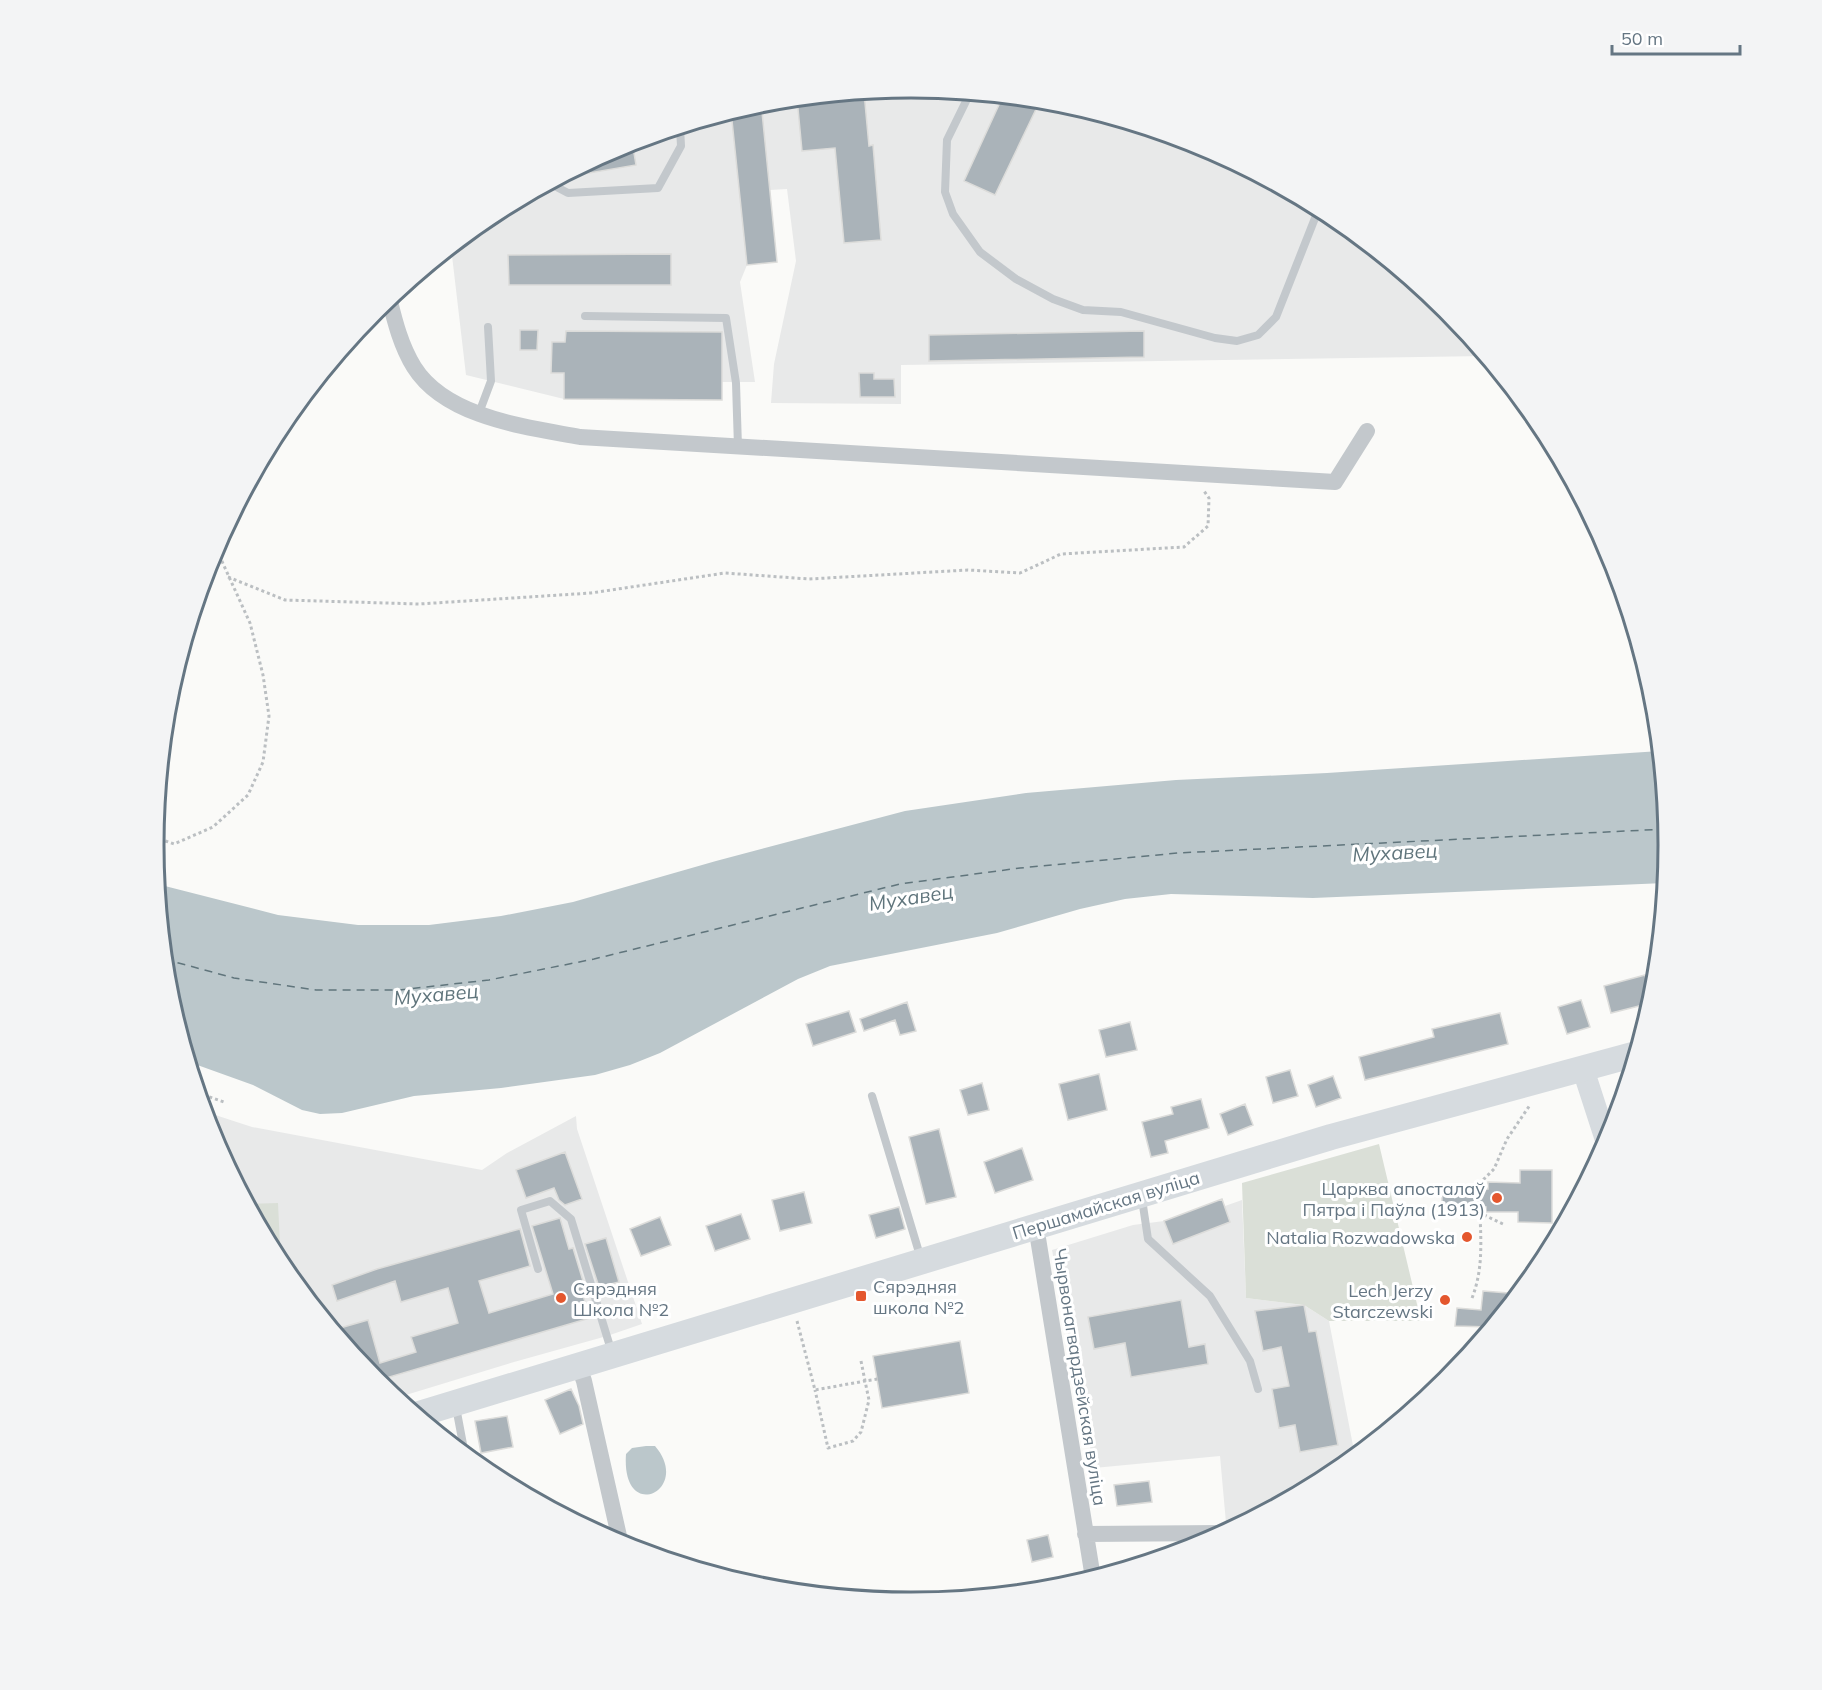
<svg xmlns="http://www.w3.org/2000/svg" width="1822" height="1690" font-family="Mulish,sans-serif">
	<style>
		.built { fill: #e8e9e9 }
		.green { fill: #dadfd7 }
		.water { fill: #bbc7cb }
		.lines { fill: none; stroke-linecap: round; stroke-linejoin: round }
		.ferry { stroke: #60757c; stroke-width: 1.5; stroke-dasharray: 8 6; stroke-linecap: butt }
		.building { fill: #aab3b9; stroke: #dcdcda; stroke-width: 1.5 }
		.path { stroke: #bbbfc2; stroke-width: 3; stroke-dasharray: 3 3; stroke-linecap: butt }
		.lane { stroke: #c3c8cc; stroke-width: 8 }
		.street { stroke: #c3c8cc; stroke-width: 16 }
		.secondary { stroke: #d6dbdf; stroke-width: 22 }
		.primary { stroke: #d6dbdf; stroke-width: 26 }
		.poi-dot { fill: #e4572e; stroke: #fff; stroke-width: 2 }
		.labels { text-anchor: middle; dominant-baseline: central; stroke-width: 6; stroke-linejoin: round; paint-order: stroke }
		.poi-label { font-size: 18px; fill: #657683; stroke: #fff; text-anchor: end }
		.street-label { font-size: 18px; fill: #657683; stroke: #fff }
		.water-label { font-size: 20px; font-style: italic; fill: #60757c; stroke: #fff }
		.rim { fill: none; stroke: #657683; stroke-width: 3 }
	</style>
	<rect width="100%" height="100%" fill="#fafaf8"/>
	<path class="built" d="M911 87 1059 102 1201 145 1332 215 1447 309 1486 356 901 365V404L771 403 774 364 796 261 787 189 770 190 777 262 747 265 740 282 755 382H722V400L564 399 466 375 451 247 490 215 621 145 763 102Z
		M203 1111 252 1127 482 1170 507 1153 576 1116 577 1129 642 1324 607 1336 514 1362 396 1398 375 1381 281 1266 211 1135Z
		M1222 1199 1225 1206 1242 1200 1246 1298 1304 1305 1329 1321 1355 1456 1332 1475 1243 1523H1226L1220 1456 1094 1468 1052 1250 1133 1225 1164 1221Z"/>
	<path class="green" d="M1379 1144 1421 1321H1329L1304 1305 1246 1298 1242 1183Z
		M278 1203 281 1266 248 1204Z"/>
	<path class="water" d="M1660 751 1669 845 1665 883 1313 898 1171 894 1125 899 1080 909 997 933 830 966 798 979 660 1053 630 1065 595 1075 501 1088 414 1096 342 1113 320 1114 302 1110 253 1085 189 1062 168 993 157 884 278 915 358 925H429L501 916 573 902 716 861 905 811 1026 793 1176 780 1327 773Z
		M646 1446H655C693 1490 621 1525 626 1454L632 1448Z"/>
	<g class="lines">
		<path class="ferry" d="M164 959 234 978 316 990H399L489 980 594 959 900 884 1020 868 1178 853 1667 829"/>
	</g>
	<path class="building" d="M864 92 869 146 873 145 881 240 844 243 835 148 802 151 797 98Z
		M1003 96 1029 99 1039 103 995 195 964 181Z
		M761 102 777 262 747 265 731 111Z
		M632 141 636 165 566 177 565 175 621 145Z
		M671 254V285H509L508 255Z
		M520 330H538L537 350H520Z
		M566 331 722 332V400L564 399V373H551L552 342H565Z
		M1144 331V357L929 361V335Z
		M859 373H874V379H894L895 397H860Z
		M1645 975 1651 1003 1611 1013 1604 986Z
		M1581 1000 1590 1027 1567 1034 1558 1007Z
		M907 1002 916 1031 900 1035 895 1020 864 1031 860 1019Z
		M849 1011 856 1032 813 1046 806 1024Z
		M1500 1013 1508 1044 1365 1080 1359 1057 1434 1037 1432 1029Z
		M1130 1022 1137 1050 1106 1057 1099 1030Z
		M1290 1070 1298 1096 1273 1103 1266 1077Z
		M1099 1074 1107 1110 1068 1120 1059 1084Z
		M1333 1076 1341 1098 1316 1107 1308 1085Z
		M982 1083 989 1110 968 1115 960 1090Z
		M1201 1099 1209 1128 1165 1141 1168 1153 1151 1157 1142 1122 1173 1114 1171 1107Z
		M1245 1104 1253 1125 1228 1135 1220 1114Z
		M939 1129 956 1197 926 1204 909 1137Z
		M1022 1148 1033 1180 995 1193 984 1162Z
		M565 1152 582 1199 565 1205 559 1200 554 1188 526 1198 516 1170Z
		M1520 1170H1552V1223L1518 1222V1212H1486V1207L1442 1206V1189H1488V1182L1520 1183Z
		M804 1192 812 1223 780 1231 772 1200Z
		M1222 1199 1230 1222 1173 1244 1164 1221Z
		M899 1207 905 1229 876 1238 869 1215Z
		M741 1214 750 1239 715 1251 706 1226Z
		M660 1217 671 1245 641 1256 630 1229Z
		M560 1218 569 1249 573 1248 586 1291 582 1292 590 1318 376 1381 333 1330 368 1320 380 1363 416 1352 411 1337 458 1323 448 1288 401 1302 395 1281 337 1301 332 1285 377 1269 516 1230 520 1229 530 1266 479 1281 489 1313 553 1294 532 1226Z
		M606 1238 619 1282 599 1287 585 1244Z
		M1483 1291 1508 1293 1507 1308 1491 1327 1455 1326 1457 1308 1481 1310Z
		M1181 1300 1189 1347 1205 1344 1208 1364 1131 1377 1125 1343 1094 1349 1088 1317Z
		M1304 1305 1309 1332 1316 1331 1338 1445 1300 1452 1295 1425 1279 1428 1272 1389 1289 1386 1281 1347 1263 1351 1255 1311Z
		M960 1341 969 1393 882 1408 873 1356Z
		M571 1389 579 1406 583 1424 560 1434 545 1400Z
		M507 1416 513 1447 481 1453 475 1421Z
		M1149 1481 1152 1502 1117 1506 1114 1485Z
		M1048 1535 1053 1557 1032 1562 1027 1540Z"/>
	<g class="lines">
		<path class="path" d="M228 577 285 600 419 604 591 593 725 573 809 579 968 570 1020 573 1061 554 1184 547 1208 526 1209 498 1204 491
			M154 837 174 844 213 827 248 795 263 762 269 716 263 675 250 623 215 546
			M198 1093 224 1102
			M1477 1189V1186L1494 1169 1507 1139 1530 1105
			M1477 1206 1480 1213 1505 1225
			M1472 1298C1483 1270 1481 1243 1480 1213
			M797 1321 815 1390 865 1381 869 1400 861 1432 853 1441 828 1448 815 1390
			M861 1361 865 1381 878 1379"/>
		<path class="lane" d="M970 93 947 140 945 192 953 214 980 252 1016 279 1053 299 1083 310 1121 312 1215 338 1237 341 1258 335 1276 317 1319 208
			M549 183 568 193 658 188 681 146 680 127
			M585 316 726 318 736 383 738 447
			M479 413 491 381 488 327
			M872 1096 921 1259
			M1142 1199 1148 1239 1210 1296 1250 1361 1258 1389
			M538 1269 521 1210 550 1201 571 1219 612 1353
			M456 1407 465 1455"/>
		<path class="street" d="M389 298C395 322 401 346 414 367 446 418 527 427 580 437L1335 482 1367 431
			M1036 1226 1093 1578
			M579 1367 584 1381 621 1545
			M1085 1534 1223 1533"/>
		<path class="secondary" d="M1583 1069 1607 1143"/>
		<path class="primary" d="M416 1415 1331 1137 1636 1054"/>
	</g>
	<g class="poi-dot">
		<circle cx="1497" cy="1198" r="6"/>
		<circle cx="1467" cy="1237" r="6"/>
		<rect x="855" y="1290" width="12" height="12" rx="3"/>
		<circle cx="561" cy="1298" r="6"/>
		<circle cx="1445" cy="1300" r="6"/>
	</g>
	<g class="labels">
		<g class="poi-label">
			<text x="1485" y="1188">Царква апосталаў<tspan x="1485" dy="21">Пятра і Паўла (1913)</tspan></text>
			<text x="1455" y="1237">Natalia Rozwadowska</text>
			<text x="873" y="1286" text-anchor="start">Сярэдняя<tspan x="873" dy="21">школа №2</tspan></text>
			<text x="573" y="1288" text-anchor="start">Сярэдняя<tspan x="573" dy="21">Школа №2</tspan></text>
			<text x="1433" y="1290">Lech Jerzy<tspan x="1433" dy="21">Starczewski</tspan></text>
		</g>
		<g class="street-label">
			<text transform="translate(1106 1205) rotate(-17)">Першамайская вуліца</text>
			<text transform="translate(1080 1377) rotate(81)">Чырвонагвардзейская вуліца</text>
		</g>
		<g class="water-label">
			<text transform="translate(1395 852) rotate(-3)">Мухавец</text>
			<text transform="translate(911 897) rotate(-9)">Мухавец</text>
			<text transform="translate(436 994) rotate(-5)">Мухавец</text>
		</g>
	</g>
	<path d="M0 0H1822V1690H0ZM164 845a747 747 0 1 1 1494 0a747 747 0 1 1-1494 0Z" fill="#f3f4f5" fill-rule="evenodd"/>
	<path class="rim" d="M164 845a747 747 0 1 1 1494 0a747 747 0 1 1-1494 0Z"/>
	<path d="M1612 45v9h128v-9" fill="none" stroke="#657683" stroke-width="3"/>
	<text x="1621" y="45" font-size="18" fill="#657683" stroke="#ffffff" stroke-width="4.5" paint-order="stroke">50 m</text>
</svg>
